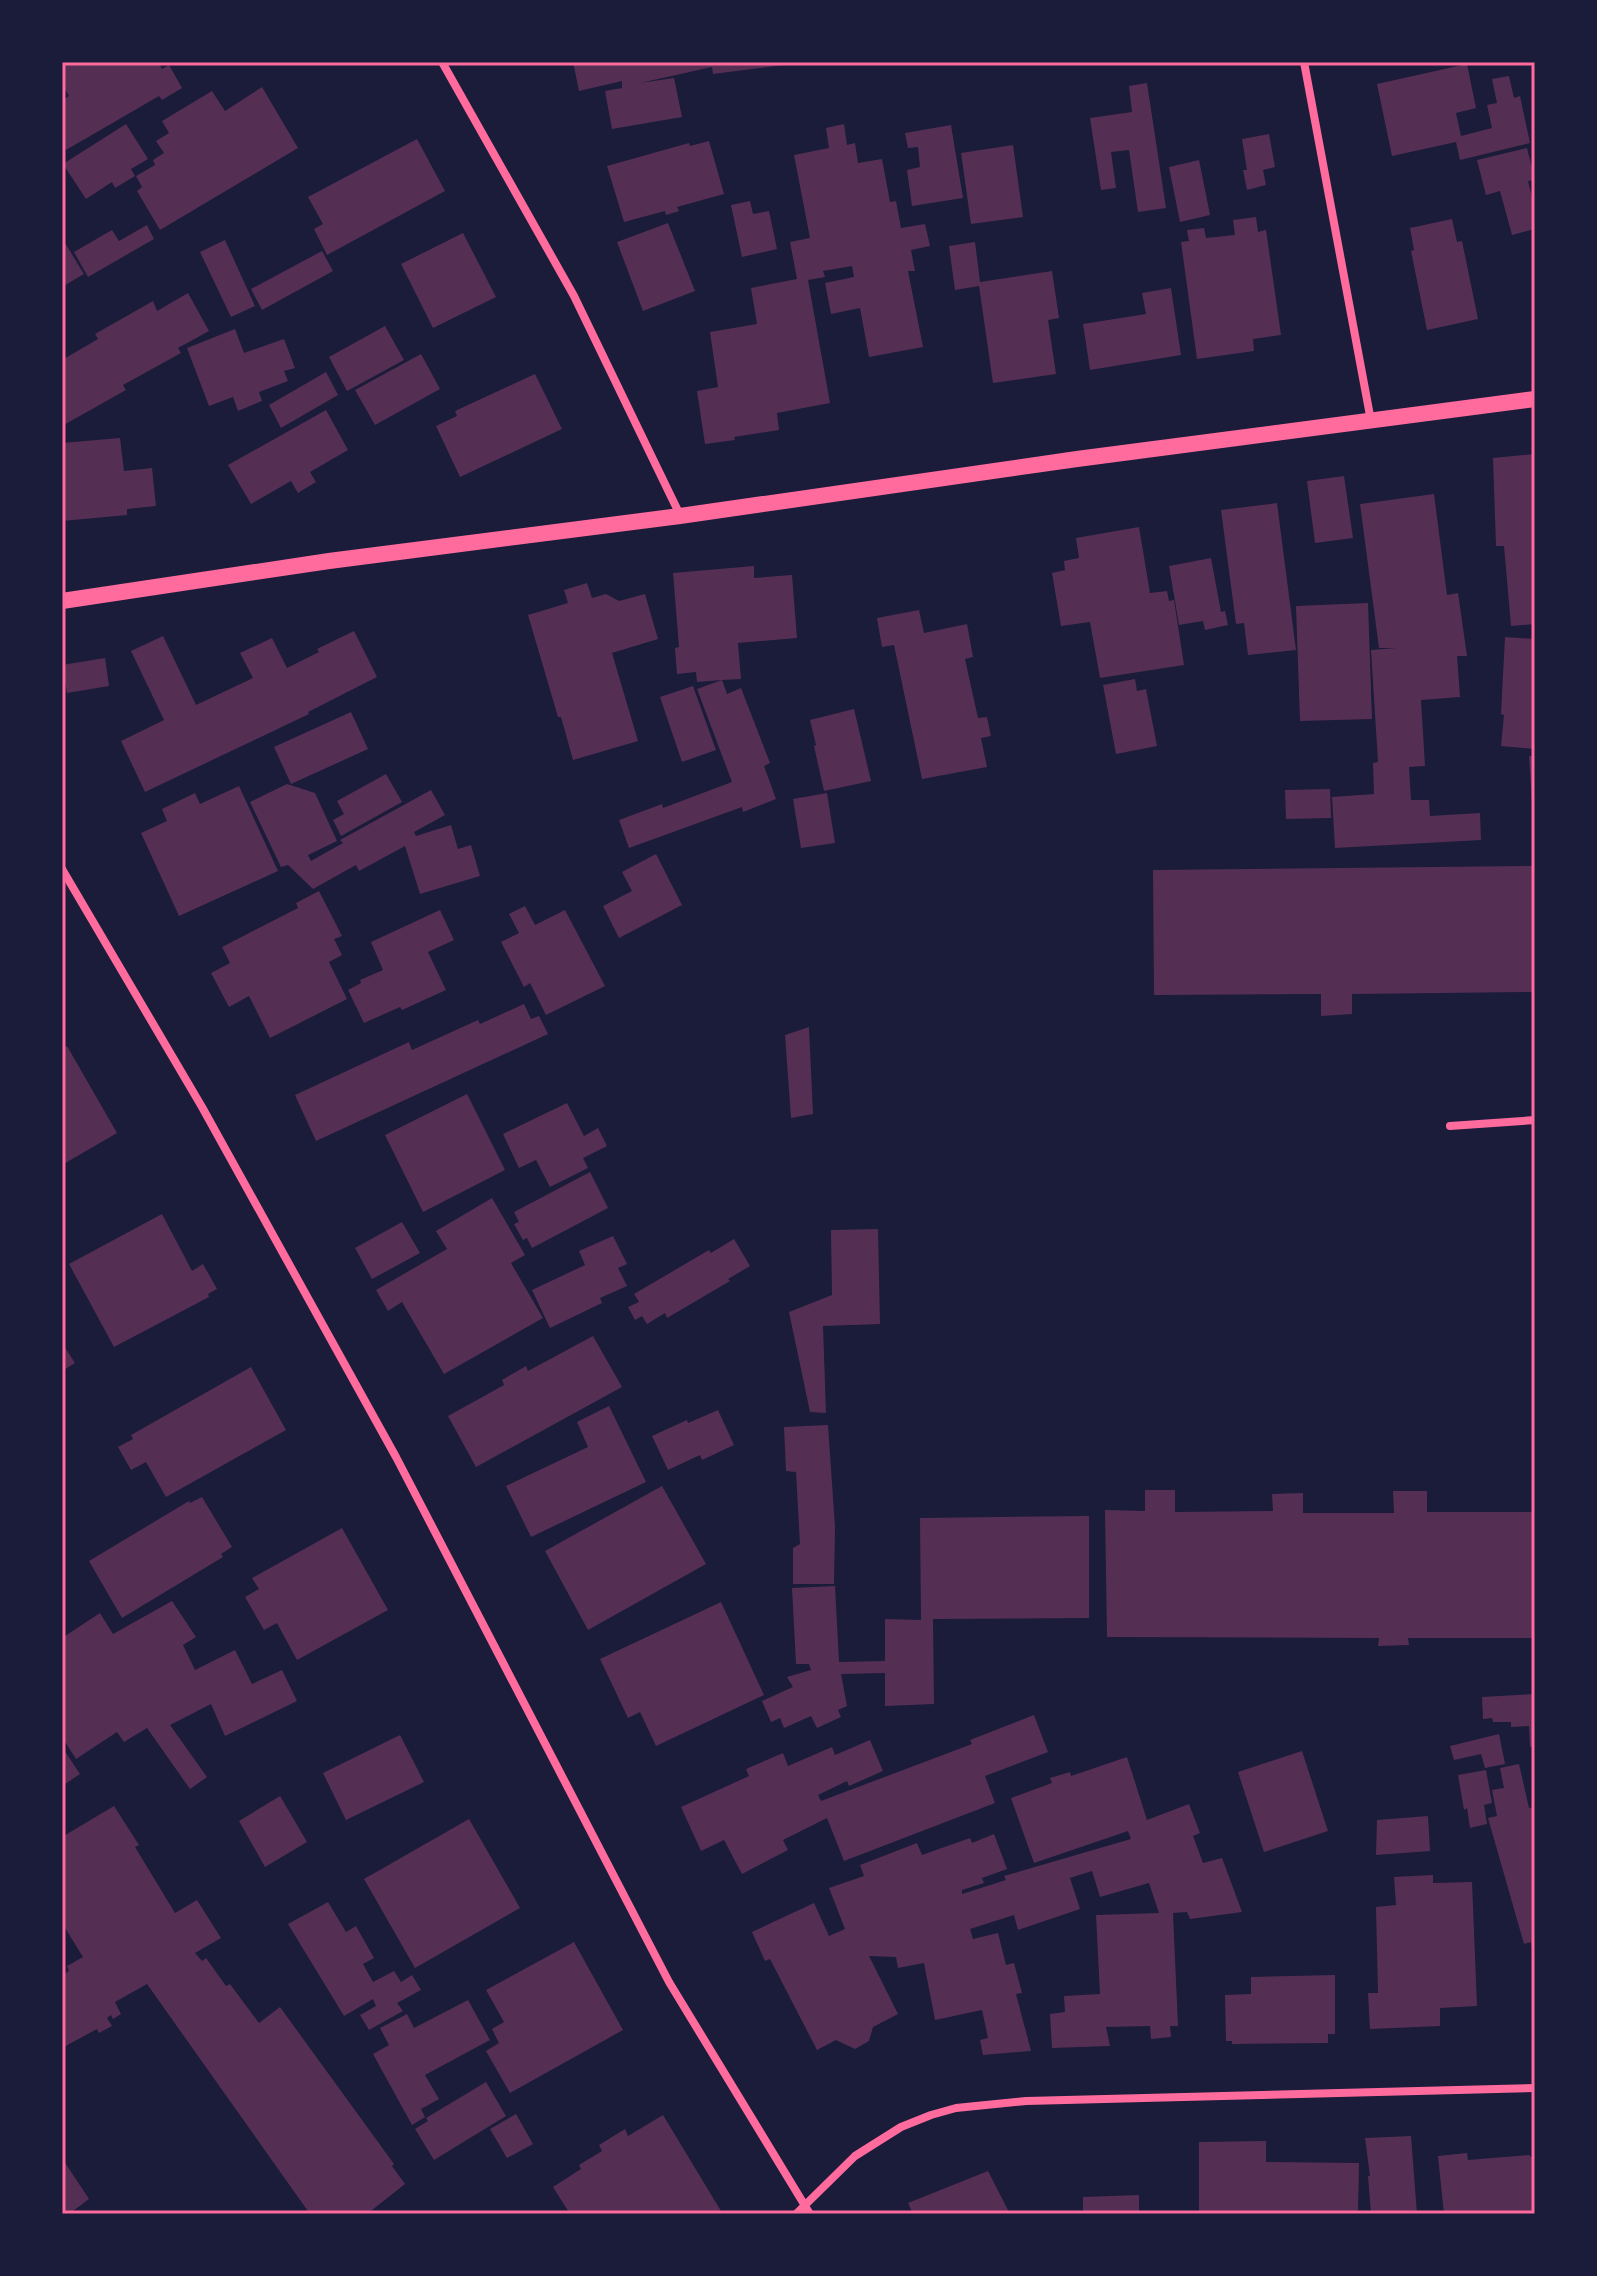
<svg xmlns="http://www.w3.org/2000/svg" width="1597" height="2276" font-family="'Golos Text',sans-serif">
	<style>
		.building { fill: #542f53 }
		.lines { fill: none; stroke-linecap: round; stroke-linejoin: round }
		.minor { stroke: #ff6b9d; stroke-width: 8 }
		.secondary { stroke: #ff6b9d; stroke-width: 16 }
		.neatline { fill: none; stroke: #ff6b9d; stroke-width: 3 }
	</style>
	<rect width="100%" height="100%" fill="#1b1b3a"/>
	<path class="building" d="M62 62H158L162 69 169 65 182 88 162 100 159 96 66 150 62 144V100L69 96 62 84Z
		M573 62H784V65L713 74 712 67 640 83 674 78 682 117 612 129 605 91 622 88V81L579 91Z
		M1467 64 1476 108 1456 113 1461 136 1492 128 1487 105 1497 103 1492 79 1509 76 1514 98 1520 96 1530 143 1460 160 1456 142 1392 156 1377 84Z
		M1147 83 1166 208 1138 212 1129 150 1111 152 1116 188 1101 190 1090 118 1132 112 1129 86Z
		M262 87 298 148 160 230 137 191 142 187 136 176 155 165 153 160 164 153 156 141 169 133 162 121 212 91 225 111Z
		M126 124 148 159 131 169 135 176 115 188 112 182 86 199 63 164Z
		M844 124 847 145 855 143 858 163 882 159 890 202 896 201 901 228 925 224 930 246 911 250 915 271H908L923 347 869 357 860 308 831 314 825 283 854 277 852 266 823 271 825 277 808 280 830 403 777 413 779 430 734 437 735 440 705 444 697 391 718 387 710 332 757 324 751 288 797 279 790 242 810 238 794 155 829 148 826 128Z
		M951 125 963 198 912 206 907 170 920 167 918 147 908 148 905 133Z
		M1269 134 1275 167 1263 170 1266 185 1247 190 1243 170H1247L1242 139Z
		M417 139 445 191 327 255 314 229 323 224 308 197Z
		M709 141 724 194 677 207 679 211 666 215 665 211 624 222 607 166 689 143 690 146Z
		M1013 145 1023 217 971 224 961 153Z
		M1527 148 1535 180 1528 181 1535 209V229L1512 235 1500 191 1486 195 1477 160Z
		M1199 160 1210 215 1180 222 1169 167Z
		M750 201 753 214 769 211 777 249 742 257 731 205Z
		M1256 217 1258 232 1266 230 1281 335 1253 339 1254 351 1197 359 1181 242 1189 241 1187 230 1204 228 1206 238 1235 235 1233 220Z
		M1452 219 1457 242 1462 241 1478 319 1427 330 1411 251 1414 250 1410 228Z
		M668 223 695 291 643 311 617 242Z
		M147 225 154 239 88 277 74 252 112 230 119 241Z
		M463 233 496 297 433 328 401 264Z
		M62 238 84 274 62 287Z
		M225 240 255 306 231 317 200 252Z
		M975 242 980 282 1052 271 1059 318 1048 320 1056 374 993 383 979 286 955 290 949 246Z
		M322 251 333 271 262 310 251 289Z
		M1171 288 1181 355 1090 370 1083 324 1146 314 1142 293Z
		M188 293 209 331 178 348 181 353 123 385 126 390 62 426V360L98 339 95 334 153 301 157 311Z
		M385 326 404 360 347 391 329 357Z
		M235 329 244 353 284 339 295 368 284 371 288 381 259 392 262 401 238 411 233 397 209 406 187 348Z
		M421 354 440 389 375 425 355 390Z
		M326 372 338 395 281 428 269 405Z
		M535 374 562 429 460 477 436 426 457 416 455 411Z
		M326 410 348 450 310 472 316 482 298 493 291 481 251 504 228 465Z
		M120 438 124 471 152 468 156 506 127 509V515L62 521V443Z
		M1535 454V624L1511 626 1504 546H1496L1493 458Z
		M1344 476 1353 538 1315 543 1307 481Z
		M1434 494 1447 595 1458 593 1467 656H1457L1460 697 1421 700 1425 766 1409 767 1411 800H1429L1430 816 1480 813 1481 840 1335 848 1332 797 1374 794 1373 763 1378 762 1371 650 1396 648H1379L1360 504Z
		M1277 503 1296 650 1248 655 1244 623 1236 624 1221 510Z
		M1139 527 1150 593 1167 591 1169 601 1174 600 1184 665 1100 678 1090 622 1061 626 1052 573 1065 570 1064 561 1079 558 1076 538Z
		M1211 558 1221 612 1225 611 1228 625 1205 630 1203 621 1179 625 1169 566Z
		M754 566V578L792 575 797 638 738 643 741 679 722 680 727 694 741 688 770 763 764 766 776 799 743 812 742 807 629 848 619 820 662 804 663 808 732 782 697 689 722 680 697 682 696 672 677 674 675 648 679 647 673 573Z
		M587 583 592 598 606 594 619 601 645 594 658 639 612 653 638 741 573 760 561 717H558L528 615 568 603 564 590Z
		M1368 603 1372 719 1300 721 1296 606Z
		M919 610 924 633 967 624 973 657 965 659 978 718 987 717 991 736 981 738 987 767 922 779 894 645 882 647 877 618Z
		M354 631 377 677 308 712 309 714 145 792 121 741 164 720 131 651 163 636 196 705 253 678 240 653 272 638 287 668 319 652 317 649Z
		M1505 637 1535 639V749L1501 746 1504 715 1501 714Z
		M105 658 109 686 67 693 62 665Z
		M1135 679 1137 691 1146 689 1157 746 1116 754 1103 685Z
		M693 686 716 750 682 762 660 697Z
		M854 709 871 781 824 791 814 746 816 745 810 720Z
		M351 712 368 749 291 784 274 747Z
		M1529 756H1535V817H1533Z
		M386 774 402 802 341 836 333 820 344 814 337 801Z
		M287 784 315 793 337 841 308 855 311 861 343 843 340 840 431 790 445 815 414 832 416 836 451 825 458 849 471 845 480 876 420 894 405 846 359 871 356 865 313 889 288 865 281 867 250 802Z
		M239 786 278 871 179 916 141 833 167 821 162 809 195 793 200 804Z
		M1330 789 1331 818 1286 819 1285 790Z
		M827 793 835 843 801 848 793 799Z
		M656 854 682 905 619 938 603 906 632 891 622 872Z
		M1535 866V992L1352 994V1014L1321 1016V994L1154 995 1153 870Z
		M319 891 342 936 334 939 342 955 329 962 347 999 270 1038 249 996 229 1007 211 973 230 963 222 947 298 908 296 903Z
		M525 906 535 925 565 910 605 986 546 1015 530 983 524 987 501 942 519 933 509 914Z
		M440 910 454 940 428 952 446 990 402 1010 400 1007 364 1023 348 990 361 983 360 980 383 970 371 942Z
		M524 1004 531 1019 539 1016 548 1034 316 1141 295 1095 409 1042 412 1050 478 1020 480 1024Z
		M809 1027 813 1114 791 1118 785 1035Z
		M67 1046 117 1133 62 1165V1049Z
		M467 1094 505 1170 423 1212 385 1135Z
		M567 1103 584 1136 598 1128 607 1146 583 1158 588 1168 550 1187 536 1160 519 1168 503 1134Z
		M590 1172 608 1208 532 1248 527 1238 523 1240 514 1224 519 1222 514 1212Z
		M492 1198 525 1255 511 1263 543 1318 444 1374 402 1302 388 1311 376 1290 447 1249 436 1231Z
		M162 1214 192 1271 203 1264 217 1289 208 1294 209 1297 114 1347 69 1264Z
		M402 1222 420 1253 372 1279 355 1248Z
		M878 1229 880 1324 823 1326 826 1413 810 1412 789 1312 832 1295 831 1230Z
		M613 1236 627 1264 618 1268 627 1286 600 1298 602 1303 550 1328 532 1290 585 1265 579 1251Z
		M734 1239 750 1266 728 1279 730 1281 667 1318 665 1313 647 1324 642 1316 635 1320 628 1307 639 1302 634 1294 709 1250 711 1253Z
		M593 1336 622 1387 476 1467 448 1416 504 1385 502 1380 526 1366 528 1371Z
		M62 1343 75 1363 62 1371Z
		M251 1367 286 1430 166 1497 146 1462 131 1470 118 1447 133 1439 131 1435Z
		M609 1406 646 1482 531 1537 506 1486 588 1447 577 1422Z
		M718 1410 734 1445 702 1460 700 1455 668 1470 652 1436 687 1420 688 1423Z
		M828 1425 835 1527 834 1584H793V1548L800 1544 796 1472 786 1471 784 1427Z
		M662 1486 706 1564 588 1630 545 1551Z
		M1145 1490H1175V1512L1273 1511 1272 1494 1303 1493V1513H1394L1393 1491H1427V1512H1535V1638H1408L1409 1645 1378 1646 1379 1638 1107 1637 1105 1510 1145 1511Z
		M202 1497 232 1547 221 1554 223 1557 122 1618 89 1561 189 1501 190 1503Z
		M1089 1516V1618L933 1619 934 1704 885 1706V1673L841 1674 847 1706 838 1710 841 1717 817 1728 811 1716 784 1728 780 1718 771 1722 762 1701 793 1687 787 1677 811 1670 809 1664H796L792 1588 835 1586 839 1662 885 1661V1619L921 1620 920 1518Z
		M342 1528 388 1610 297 1660 277 1623 264 1630 245 1597 259 1589 252 1578Z
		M172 1601 196 1637 183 1645 195 1670 235 1650 252 1684 282 1670 297 1701 225 1736 211 1704 170 1725 207 1777 190 1789 147 1728 124 1742 117 1732 76 1759 62 1737V1638L100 1613 113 1634Z
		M721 1602 764 1695 656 1746 640 1712 628 1718 600 1659Z
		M1535 1694V1746L1530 1747 1529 1726 1511 1727V1722H1493L1492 1718 1483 1719 1482 1697Z
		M1034 1715 1048 1752 985 1776 995 1803 844 1861 827 1818 783 1840 788 1850 742 1874 724 1840 701 1851 681 1807 749 1776 746 1769 783 1753 788 1766 832 1747 835 1755 870 1740 883 1771 849 1786 847 1781 818 1795 821 1801 972 1744 970 1740Z
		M1499 1734 1505 1764 1485 1768 1481 1754 1454 1760 1450 1746Z
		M400 1735 424 1782 346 1820 323 1773Z
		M62 1747 80 1774 62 1786Z
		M1302 1751 1328 1831 1264 1852 1238 1772Z
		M1127 1757 1147 1820 1189 1804 1200 1833 1193 1836 1203 1863 1222 1858 1242 1912 1190 1919 1187 1912 1173 1913 1178 2026H1170L1171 2037 1151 2039 1150 2026 1106 2027 1110 2046 1052 2048 1050 2014 1065 2012 1064 1996 1100 1994 1096 1915 1159 1913 1149 1883 1100 1897 1092 1871 1070 1878 1080 1909 1018 1930 1014 1915 970 1929 973 1939 998 1933 1006 1965 1014 1963 1022 1993 1016 1994 1031 2051 983 2055 980 2040 988 2038 982 2010 935 2020 924 1963 898 1968 896 1957 869 1956 898 2014 873 2027 869 2041 855 2049 836 2040 817 2050 770 1959 765 1961 752 1932 814 1903 829 1936 845 1929 829 1888 864 1876 860 1865 917 1843 922 1855 970 1838 972 1843 994 1834 1007 1869 982 1878 984 1883 962 1890V1894L1006 1880 1004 1876 1131 1839 1128 1831 1034 1863 1011 1798 1052 1783 1050 1778 1070 1772 1071 1776Z
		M1519 1764 1529 1808 1535 1807V1956H1533L1531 1942 1524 1944 1488 1818 1497 1816 1492 1790 1504 1788 1500 1768Z
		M1486 1770 1492 1803 1484 1805 1487 1824 1470 1828 1467 1808 1464 1810 1458 1775Z
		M280 1796 307 1842 265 1867 239 1821Z
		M114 1806 139 1845 135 1847 175 1913 197 1900 221 1938 195 1953 202 1961 206 1958 226 1986 230 1984 259 2023 280 2007 394 2164 392 2166 405 2184 367 2214H310L147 1984 115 2002 121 2014 113 2019 111 2015 107 2018 112 2026 99 2033 97 2029 62 2048V1975L69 1971 67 1966 83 1957 62 1923V1837Z
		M1428 1816 1430 1851 1376 1855 1377 1820Z
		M469 1819 520 1908 415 1968 364 1879Z
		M1433 1875V1883L1472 1882 1477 2006 1440 2008V2026L1370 2029 1368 1993H1378L1376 1907 1396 1905 1394 1877Z
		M328 1902 346 1932 356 1926 374 1958 363 1964 373 1982 394 1971 401 1982 412 1975 421 1990 397 2003 403 2011 369 2030 360 2015 376 2006 373 1999 344 2016 288 1924Z
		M574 1942 623 2030 510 2093 486 2051 499 2043 492 2029 504 2022 486 1990Z
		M1335 1975V2034H1328V2043L1232 2044V2041H1226L1225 1995 1251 1994V1977Z
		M468 2000 490 2040 425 2075 439 2099 421 2109 425 2117 412 2125 373 2054 389 2045 380 2028 407 2014 414 2028Z
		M486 2082 506 2116 434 2160 415 2129 428 2121 426 2118Z
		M516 2114 533 2144 507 2158 490 2129Z
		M663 2115 721 2211 716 2214H570L553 2187 581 2169 579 2165 602 2151 599 2145 625 2129 628 2136Z
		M1411 2136 1417 2214H1371L1368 2176H1370L1365 2138Z
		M1266 2141V2162L1359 2163 1358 2214H1199V2142Z
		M1467 2153 1468 2160 1529 2155 1535 2160V2214H1474V2212L1444 2214 1438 2156Z
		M62 2158 89 2199 69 2214H62Z
		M988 2171 1010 2214H913L908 2203Z
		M1139 2195V2214H1083V2197Z"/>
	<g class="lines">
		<path class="minor" d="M442 62 574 296 680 515
			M1304 62 1371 421
			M62 869 202 1107 396 1457 669 1982 810 2214
			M1450 1126 1535 1120
			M796 2214 855 2156 901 2127 931 2115 956 2108 1026 2101 1535 2088"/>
		<path class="secondary" d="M62 601 329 561 680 516 1077 459 1535 399"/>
	</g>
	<rect width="1597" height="2276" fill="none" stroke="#1b1b3a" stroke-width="128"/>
	<rect x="64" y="64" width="1469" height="2148" class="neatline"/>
</svg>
